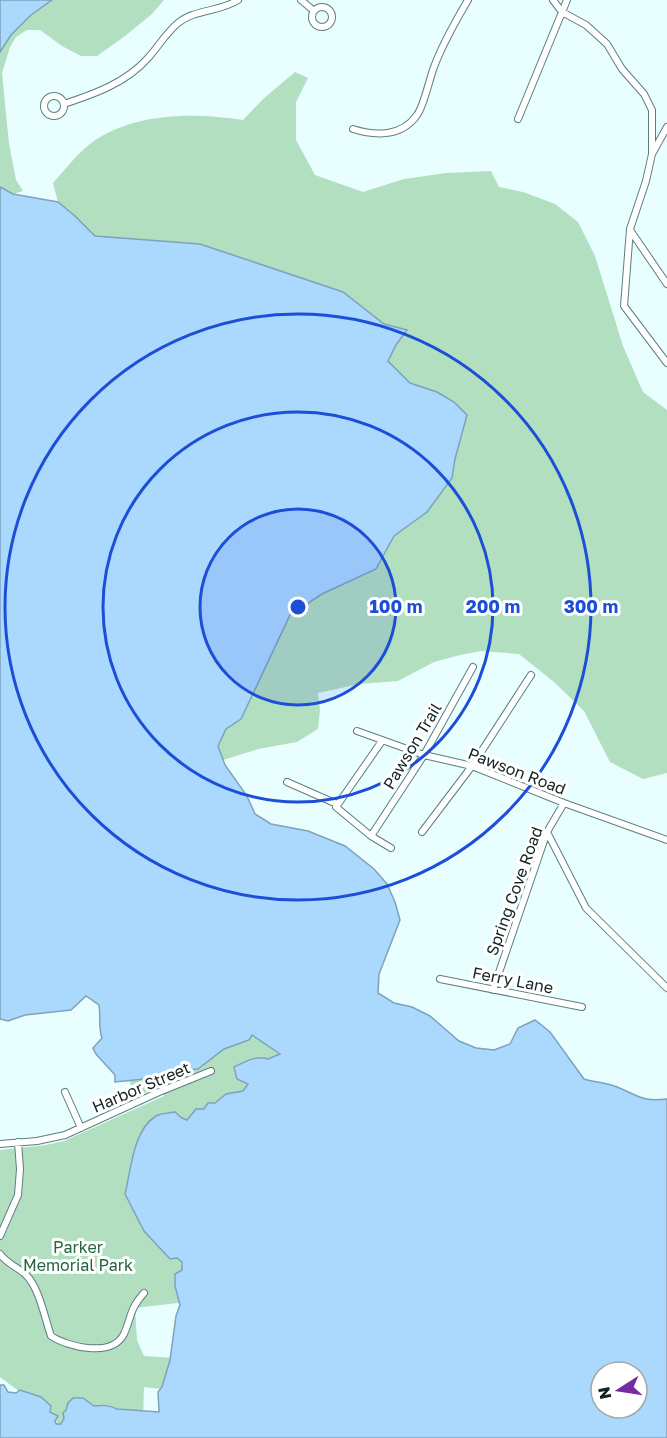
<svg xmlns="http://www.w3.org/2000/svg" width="667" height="1438" font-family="'Golos Text',sans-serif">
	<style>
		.green { fill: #b2dfbf }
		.water { fill: #abd9fe; stroke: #7ea2bc; stroke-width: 1.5; fill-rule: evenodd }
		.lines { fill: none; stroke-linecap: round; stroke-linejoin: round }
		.minor-casing { stroke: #5c7e7f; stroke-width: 8 }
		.minor { stroke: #fff; stroke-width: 6 }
		.ring { fill: none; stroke: #1d4ed8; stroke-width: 3 }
		.labels { text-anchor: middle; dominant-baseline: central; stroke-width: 6; stroke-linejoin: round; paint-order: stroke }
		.street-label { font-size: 16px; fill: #152323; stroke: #fff }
		.park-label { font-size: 16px; fill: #21653d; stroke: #fff }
		.centre { fill: #1d4ed8; stroke: #fff; stroke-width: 3 }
		.ring-label { font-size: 18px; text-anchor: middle; font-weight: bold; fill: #1d4ed8; stroke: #fff; stroke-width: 6; stroke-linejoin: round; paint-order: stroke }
	</style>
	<rect width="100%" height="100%" fill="#e8feff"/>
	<path class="green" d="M0 0H164L152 14 125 36 97 56H81L62 46 40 30H27L16 37 10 47 2 73 9 144 16 180 23 191 13 194 0 187Z
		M295 72 308 78 296 102V140L315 175 363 192 404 179 446 173 491 171 499 187 523 192 555 204 578 222 595 256 623 346 643 392 667 410V773L643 779 610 762 584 711 554 682 519 654 481 651 460 655 434 662 398 681 359 684 318 693 320 710 318 729 297 742 258 749 223 760 218 746 226 729 241 719 290 615 322 594 376 569 394 536 427 512 452 478 455 459 463 432 454 402 437 392 410 383 387 361 396 345 407 330 384 324 343 292 200 244 94 236 75 216 58 202 53 183C63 172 73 159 84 149 126 112 191 112 243 120L263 99Z
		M252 1035 281 1054 251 1084 182 1259 186 1302 135 1308 137 1340 144 1356 176 1358 170 1390 144 1387 143 1417 57 1425 56 1419 0 1377V1150L46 1145 64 1141 164 1096 159 1086 136 1097 126 1073C148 1067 242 1049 252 1035Z"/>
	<path class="water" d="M0 0H52L31 15 11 35 0 52Z
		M0 187 13 194 58 202 75 216 95 236 200 244 343 292 384 324 407 330 396 345 388 361 410 383 437 392 454 402 467 415 455 459 452 478 427 512 394 536 376 569 322 594 290 615 241 719 226 729 218 746 225 765 247 796 255 814 271 824 308 831 345 846 374 869 387 884 395 902 400 920 379 974 378 993 394 1003 412 1007 430 1016 459 1041 476 1048 494 1050 510 1044 518 1028 535 1020 550 1032 584 1079C594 1082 607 1083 617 1087 639 1096 642 1102 667 1099V1438H0V1385H4L8 1392 16 1393 20 1390 41 1397 51 1406 50 1412 58 1416 55 1421 56 1424H61L64 1418 63 1413 66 1410 68 1403 73 1398H83L94 1406C103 1405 109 1405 117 1409L159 1412 158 1392 162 1387 170 1360 176 1316 180 1305 175 1286V1274L182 1270V1262L177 1258 170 1259 144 1231 125 1194C131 1170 133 1130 156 1116 161 1113 169 1113 175 1112L182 1118 187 1120 196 1109H204L208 1103H215L226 1094 243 1091 248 1084 237 1079 234 1067C245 1062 256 1055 268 1059L280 1054 252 1035 249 1040 224 1049 198 1069 184 1070 164 1077 115 1082V1075L96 1054 93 1048 102 1038C98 1027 101 1017 99 1005L86 996 71 1010 25 1015 8 1021 0 1019ZM601 1372H637V1408H601Z"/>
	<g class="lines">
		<g class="minor-casing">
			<path id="minor" d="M301 0 314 11
				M553 0 562 12 586 25 607 44 622 69 644 94 652 110V153
				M312 17a10 10 0 1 1 20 0a10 10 0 1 1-20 0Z
				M44 106a10 10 0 1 1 20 0a10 10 0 1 1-20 0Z
				M64 104C94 94 126 83 148 58 158 47 166 33 178 23 195 9 220 12 238 0
				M518 119 567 0
				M667 127 652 154 646 181 630 229 624 306 667 363
				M353 129C375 136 402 137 417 115 424 106 429 80 434 67 443 43 455 22 468 0
				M630 230 667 284
				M357 731 424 755 472 766 564 803 667 840
				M382 741 336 807 371 836 391 848
				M287 782 337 804
				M422 832 472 766 531 675
				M547 832 586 908 667 988
				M371 836 424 755 473 667
				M440 979 582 1007
				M493 990 547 832 564 803
				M65 1092 81 1128
				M0 1144 37 1141 65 1135 159 1092 211 1071
				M0 1236 18 1195 20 1169 18 1142
				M0 1254C7 1264 18 1267 26 1275 39 1287 45 1319 51 1336 68 1347 112 1358 124 1334 132 1316 129 1310 144 1293"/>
		</g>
		<use href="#minor" class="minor"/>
	</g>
	<circle cx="298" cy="607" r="98" fill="#1d4ed8" fill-opacity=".12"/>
	<g class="ring">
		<circle cx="298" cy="607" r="98"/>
		<circle cx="298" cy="607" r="195"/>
		<circle cx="298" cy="607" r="293"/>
	</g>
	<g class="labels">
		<g class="street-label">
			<text transform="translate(412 746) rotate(-59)">Pawson Trail</text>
			<text transform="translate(517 771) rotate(21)">Pawson Road</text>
			<text transform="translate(514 891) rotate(-70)">Spring Cove Road</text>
			<text transform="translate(513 980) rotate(11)">Ferry Lane</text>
			<text transform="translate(141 1087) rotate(-23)">Harbor Street</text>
		</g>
		<g class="park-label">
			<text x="78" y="1247">Parker<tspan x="78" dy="18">Memorial Park</tspan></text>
		</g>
	</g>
	<circle cx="298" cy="607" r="9" class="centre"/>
	<g class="ring-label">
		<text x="396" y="613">100 m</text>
		<text x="493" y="613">200 m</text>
		<text x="591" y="613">300 m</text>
	</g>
	<g transform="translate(619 1390) rotate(258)"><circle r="28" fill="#ffffff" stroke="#a1a7a7" stroke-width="1.5"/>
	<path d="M0-4.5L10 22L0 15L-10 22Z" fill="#742ca0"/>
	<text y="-9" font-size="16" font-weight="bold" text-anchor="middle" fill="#152323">N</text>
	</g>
</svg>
